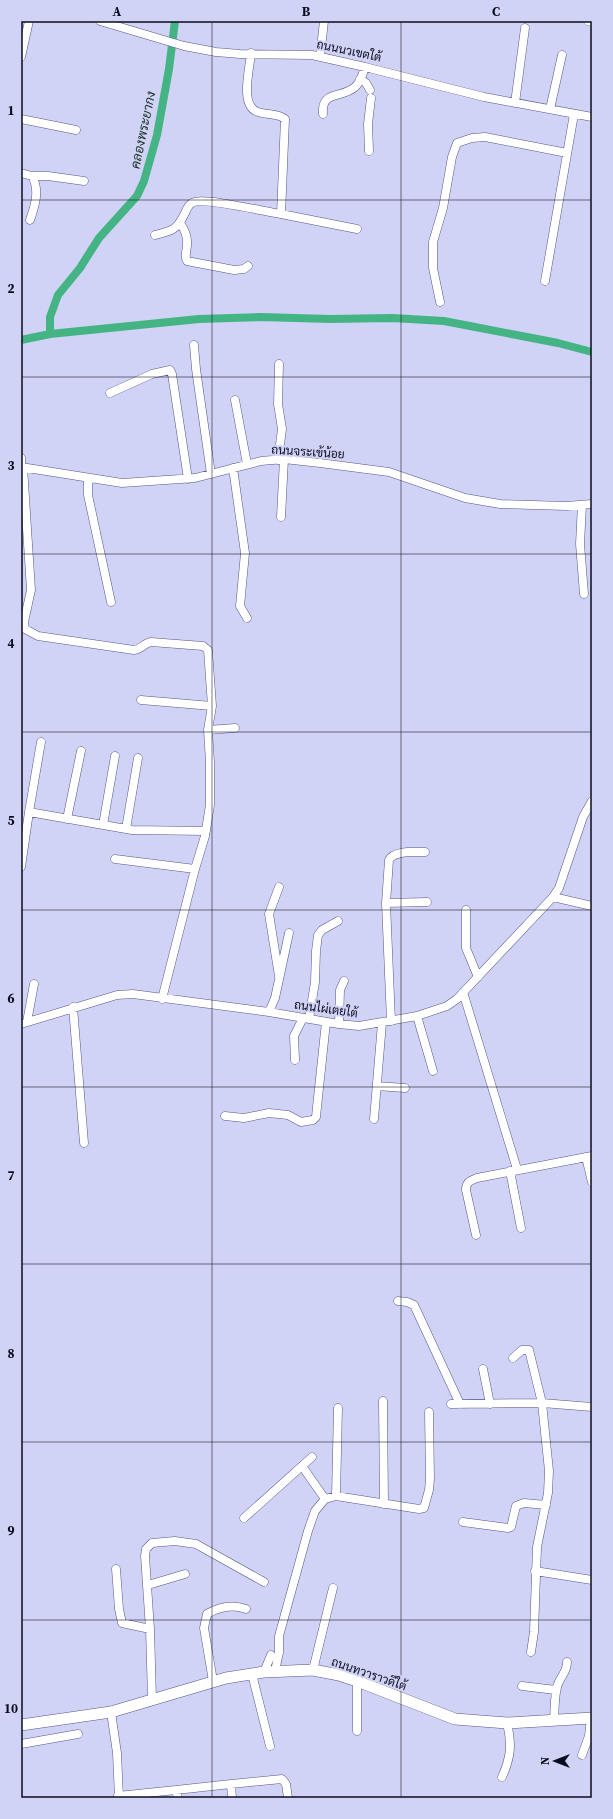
<svg xmlns="http://www.w3.org/2000/svg" width="613" height="1819" font-family="'Source Serif 4',Sarabun,serif">
	<style>
		.lines { fill: none; stroke-linecap: round; stroke-linejoin: round }
		.canal { stroke: #45b485; stroke-width: 8 }
		.street-casing { stroke: #555689; stroke-width: 9 }
		.secondary-casing { stroke: #555689; stroke-width: 12 }
		.street { stroke: #fff; stroke-width: 8 }
		.secondary { stroke: #fff; stroke-width: 11 }
		.grid { fill: none; stroke: #0b0b1e; stroke-width: 1; stroke-opacity: 0.55 }
		.labels { text-anchor: middle; dominant-baseline: central; stroke-width: 4; stroke-linejoin: round; paint-order: stroke }
		.street-label { font-size: 12px; fill: #0b0b1e; stroke: #d0d3f6 }
		.water-label { font-size: 13px; font-style: italic; fill: #193126; stroke: #d0d3f6 }
		.neatline { fill: none; stroke: #0b0b1e; stroke-width: 1.5 }
		.grid-label { font-size: 13px; text-anchor: middle; font-weight: bold; fill: #0b0b1e }
	</style>
	<rect width="100%" height="100%" fill="#d0d3f6"/>
	<g class="lines">
		<path class="canal" d="M50 334V317L58 295 80 268 99 238 137 196 144 181 157 135 169 69 175 21
			M21 340 50 334 199 319 260 317 330 319 392 318 444 321 558 343 592 352"/>
		<g class="street-casing">
			<path id="street" d="M100 21 184 46 216 52 240 54 312 55 365 67 484 97 592 117
				M588 21 592 22
				M251 53C250 68 239 106 258 112 267 115 278 113 285 119L281 214 357 229
				M21 57 29 21
				M320 57 324 21
				M360 79 366 83 370 90
				M515 103 525 28
				M550 109 562 55
				M323 114C321 90 341 99 355 87 361 82 363 73 365 67
				M21 119 76 130
				M369 151 368 124 371 98
				M21 173 32 176C40 190 35 206 30 220
				M32 176H48L84 181
				M180 223C185 230 188 236 187 245 187 250 184 256 187 261L234 270 244 269 248 266
				M155 235C172 231 177 230 185 213 187 209 188 205 192 203 201 196 266 212 281 214
				M545 281 574 114
				M440 302 433 268V242L443 208 452 157 457 143 472 138 485 137 567 153
				M194 345 196 369 211 474
				M110 393 152 374 170 370 172 374 188 479
				M235 400 247 464
				M21 458V467
				M278 460 282 429 278 404 279 364
				M21 467 122 483 195 478 261 461 284 459 320 463 389 472 465 498 500 504 566 506 592 504
				M23 467 31 590 24 622 25 629 38 636 134 650C142 649 144 643 151 642L203 646 208 650 212 706 208 730 210 762V805L205 836 195 869 162 999
				M233 468 245 553 240 606 247 618
				M88 478V495L111 602
				M582 505 580 544 584 594
				M281 517 284 459
				M141 700 212 706
				M208 730 235 728
				M29 812 41 742
				M67 819 81 751
				M103 825 115 756
				M126 829 138 758
				M115 859 195 869
				M21 867 29 812 132 830 206 831
				M279 887 269 914 279 976
				M553 897 592 906
				M386 903 427 902
				M466 910V948L478 977
				M463 992 517 1169
				M73 1007 84 1143
				M269 1012 275 998 289 933
				M417 1016 433 1071
				M309 1019 315 982 316 951 318 935 322 930 338 921
				M391 1021 386 903 389 860C394 850 415 852 425 852
				M27 1022 34 984
				M21 1024 117 995 133 994 269 1012 339 1024 359 1026 417 1016 447 1006 457 999 553 897 559 888 583 817 592 801
				M339 1024 340 990 344 981
				M295 1060 294 1036 303 1018
				M377 1086 405 1088
				M225 1116 244 1118 269 1113 288 1115 301 1122 313 1120 316 1117 317 1107 326 1022
				M374 1119 382 1023
				M586 1157 592 1182
				M510 1171 521 1228
				M476 1235 466 1190C466 1182 470 1181 477 1178L592 1156
				M398 1301 407 1302 414 1305 460 1404
				M513 1358 522 1350H529L542 1403 549 1471 548 1493 537 1547 534 1632 531 1652
				M483 1369 490 1404
				M383 1401 384 1504
				M451 1404 542 1403 592 1407
				M302 1466 325 1499
				M336 1496 338 1408
				M244 1518 312 1457
				M463 1522 508 1528 511 1527 516 1506 524 1503 546 1505
				M116 1569 119 1609 122 1623 150 1629
				M535 1571 592 1580
				M148 1585 185 1574
				M279 1653V1636L308 1531 315 1511 325 1499 336 1496 419 1509 424 1508 429 1490 430 1479 429 1412
				M313 1670 333 1588
				M275 1671 278 1657
				M264 1672 271 1655
				M252 1674 270 1746
				M213 1681 204 1628 207 1614C219 1607 232 1604 246 1609
				M522 1686 556 1690
				M152 1699 150 1629 145 1556 146 1549 152 1543 175 1541 196 1544 264 1582
				M111 1712 117 1753 119 1798
				M554 1719C555 1708 554 1695 558 1684 561 1676 567 1672 567 1662
				M357 1731V1681
				M21 1744 78 1734
				M582 1755 589 1736 591 1718
				M502 1777C511 1757 512 1745 507 1723
				M231 1784 282 1779 286 1784 288 1798
				M118 1796 176 1790
				M178 1798 176 1790 231 1784 232 1798"/>
		</g>
		<g class="secondary-casing">
			<path id="secondary" d="M21 1725 111 1712 226 1678 264 1672 313 1670 339 1675 357 1681 455 1719 507 1723 592 1718"/>
		</g>
		<use href="#street" class="street"/>
		<use href="#secondary" class="secondary"/>
	</g>
	<path class="grid" d="M212 21V1798M401 21V1798M21 200H592M21 377H592M21 554H592M21 732H592M21 910H592M21 1087H592M21 1264H592M21 1442H592M21 1620H592"/>
	<g class="labels">
		<g class="street-label">
			<text transform="translate(349 51) rotate(12)">ถนนนวเขตใต้</text>
			<text transform="translate(308 452) rotate(4)">ถนนจระเข้น้อย</text>
			<text transform="translate(326 1009) rotate(8)">ถนนไผ่เตยใต้</text>
			<text transform="translate(369 1674) rotate(19)">ถนนทวาราวดีใต้</text>
		</g>
		<g class="water-label">
			<text transform="translate(143 130) rotate(-78)">คลองพระยากง</text>
		</g>
	</g>
	<rect width="613" height="1819" fill="none" stroke="#d0d3f6" stroke-width="44"/>
	<g transform="translate(555 1761) rotate(270)" stroke="#d0d3f6" stroke-width="3" paint-order="stroke">
	<path d="M0-3L7 15L0 10L-7 15Z" fill="#0b0b1e"/>
	<text y="-6" font-size="11" font-weight="bold" text-anchor="middle" fill="#0b0b1e">N</text>
	</g>
	<rect x="22" y="22" width="569" height="1775" class="neatline"/>
	<g class="grid-label">
		<text x="117" y="16">A</text>
		<text x="306" y="16">B</text>
		<text x="496" y="16">C</text>
		<text x="11" y="115">1</text>
		<text x="11" y="293">2</text>
		<text x="11" y="470">3</text>
		<text x="11" y="648">4</text>
		<text x="11" y="825">5</text>
		<text x="11" y="1003">6</text>
		<text x="11" y="1180">7</text>
		<text x="11" y="1358">8</text>
		<text x="11" y="1535">9</text>
		<text x="11" y="1713">10</text>
	</g>
</svg>
